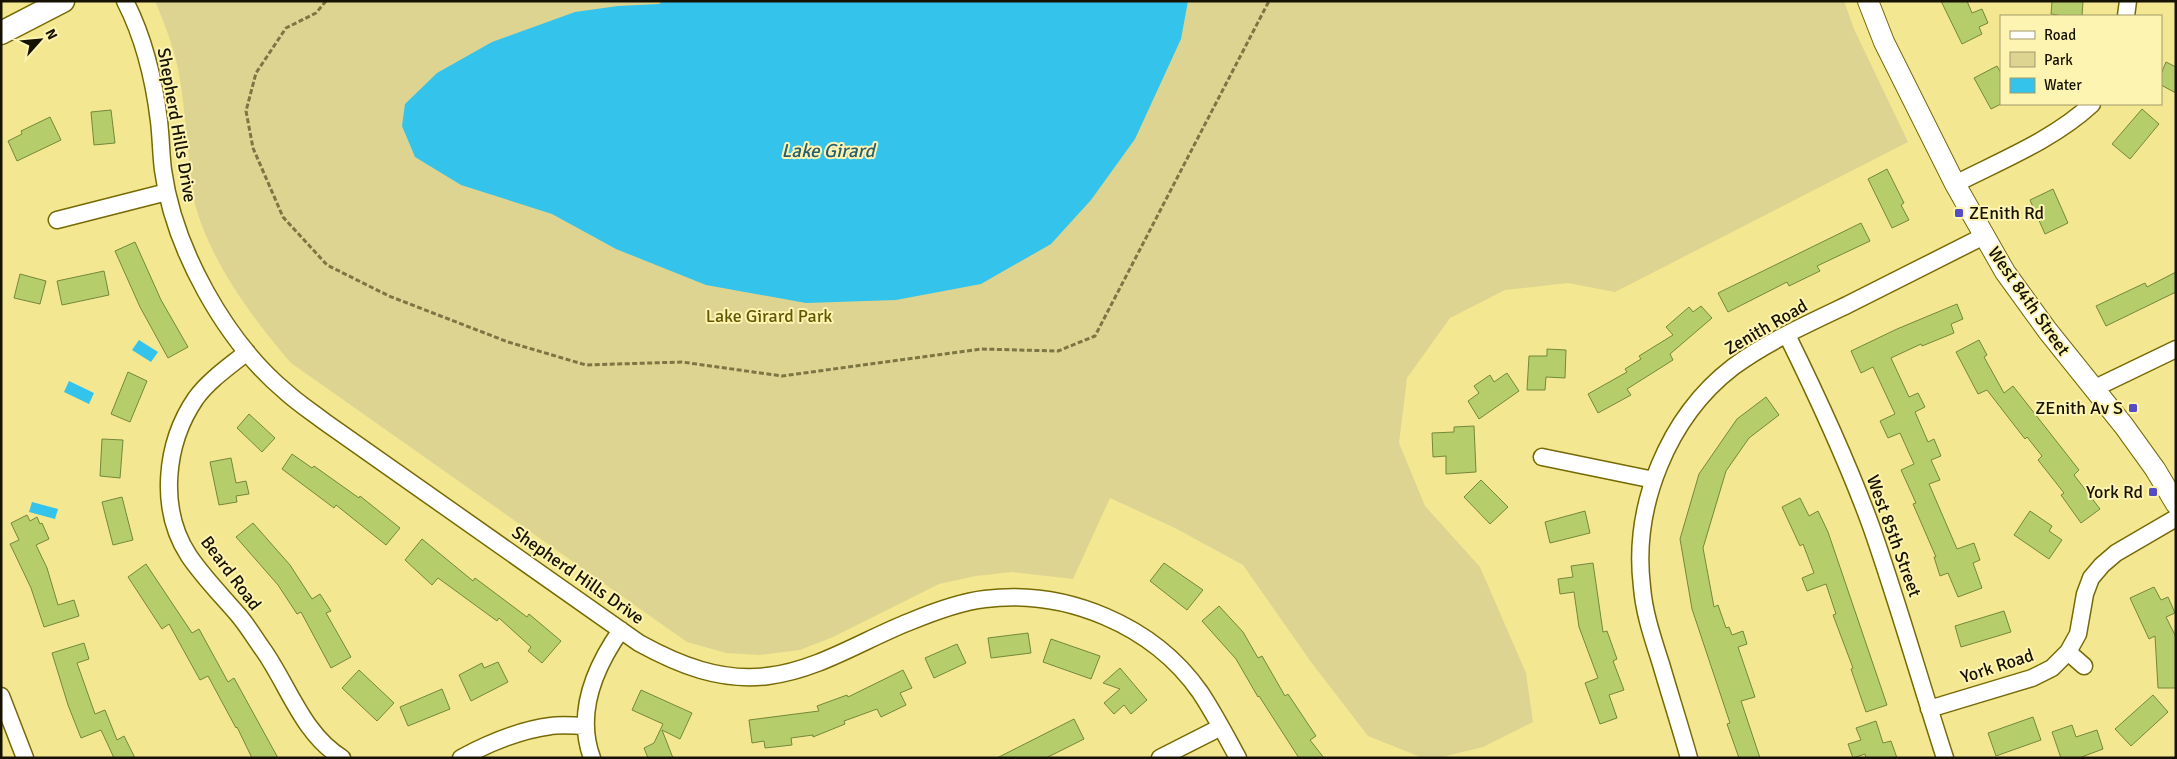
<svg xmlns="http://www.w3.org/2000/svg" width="2177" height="759" font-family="Signika,sans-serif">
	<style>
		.green { fill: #ddd491 }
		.water { fill: #34c3ea }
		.building { fill: #b5cd6b; stroke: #758839 }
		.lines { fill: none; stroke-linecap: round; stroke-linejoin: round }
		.minor-casing { stroke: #766a05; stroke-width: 19 }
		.tertiary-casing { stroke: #766a05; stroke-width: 22 }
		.secondary-casing { stroke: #766a05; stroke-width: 25 }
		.path { stroke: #7d7544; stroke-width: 3; stroke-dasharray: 5 2.5; stroke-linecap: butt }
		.minor { stroke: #fff; stroke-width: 16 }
		.tertiary { stroke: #fff; stroke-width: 20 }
		.secondary { stroke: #fff; stroke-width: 22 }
		.poi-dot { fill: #564dc5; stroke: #fef4b1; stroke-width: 2 }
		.labels { text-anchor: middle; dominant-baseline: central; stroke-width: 4; stroke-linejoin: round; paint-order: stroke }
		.street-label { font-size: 18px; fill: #161200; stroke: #fef4b1 }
		.poi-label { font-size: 18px; fill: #161200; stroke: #fef4b1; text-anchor: end }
		.park-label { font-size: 18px; fill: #635802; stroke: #fef4b1 }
		.water-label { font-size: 19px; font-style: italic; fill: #275e6f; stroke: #fef4b1 }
	</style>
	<rect width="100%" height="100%" fill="#f3e792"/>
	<path class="green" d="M155 1H1844L1854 29 1908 142 1615 292 1568 283 1505 290 1450 318 1407 378 1399 443 1425 506 1480 567 1526 673 1533 722 1483 747 1438 758H1423L1368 736 1311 662 1243 565 1175 528 1110 498 1073 579 1012 572 976 576 939 584 833 637 800 650 760 655 726 653 687 642 291 363C253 319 213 265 196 208 193 198 193 186 191 175 187 143 185 112 180 80 176 53 166 27 155 1Z"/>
	<path class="water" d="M663 1H1188L1181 39 1135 139 1091 200 1051 244 981 284 896 300 806 303 706 285 616 249 552 214 461 185 415 157 402 126 405 104 437 73 492 42 575 12 618 6 659 4Z
		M139 340 158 352 151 362 132 350Z
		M69 381 94 393 89 404 64 392Z
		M32 502 58 509 55 519 29 512Z"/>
	<path class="building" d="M1941 1H1967L1972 13 1982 9 1988 23 1979 27 1982 34 1962 44Z
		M2052 1H2083L2082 16H2058V15L2051 14Z
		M2166 62 2176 67V93L2161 85V74Z
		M1997 66 2001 73V104L1991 109 1974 78Z
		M2142 109 2159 124 2130 159 2112 144Z
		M111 110 115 143 94 145 91 112Z
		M50 117 61 140 17 161 8 141 22 134 21 131Z
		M1887 169 1904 203 1901 205 1909 220 1892 228 1868 179Z
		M2053 189 2068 223 2045 234 2030 200Z
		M1861 223 1870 241 1817 266 1820 271 1789 286 1787 282 1728 312 1718 293Z
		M135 242 161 300 188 347 168 358 140 307 115 251Z
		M104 271 109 295 62 305 57 281Z
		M2176 272V292L2106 326 2096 306 2145 283 2147 287Z
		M20 274 46 281 40 304 14 298Z
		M1957 304 1963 319 1951 324 1954 333 1922 346 1921 344 1891 358 1909 397 1918 393 1925 407 1915 412 1928 442 1934 439 1941 456 1931 460 1940 480 1929 484 1957 549 1974 543 1980 560 1973 563 1982 588 1958 597 1948 573 1940 576 1934 557H1936L1913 504 1916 503 1901 470 1914 464 1900 433 1888 438 1880 421 1895 414 1873 367 1861 373 1851 351 1897 329Z
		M1701 306 1712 318 1670 354 1673 360 1627 389 1631 395 1598 413 1588 394 1627 372 1625 369 1641 359 1639 356 1673 335 1666 327 1689 307 1693 312Z
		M1979 340 1987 355 1984 357 2004 393 2013 386 2079 470 2074 475 2100 509 2081 523 2061 495 2064 493 2038 460 2042 456 2027 437 2025 439 1987 390 1978 394 1956 352Z
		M1547 349 1566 350 1565 378 1546 377 1545 390H1527L1529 356H1547Z
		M128 372 147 381 130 422 111 414Z
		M1507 373 1519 391 1479 419 1468 401 1479 393 1474 386 1490 375 1494 382Z
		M1766 397 1779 415 1749 438 1726 471 1703 548 1714 607 1718 605 1726 628 1729 627 1732 635 1743 631 1747 644 1738 647 1755 697 1741 701 1760 758H1739L1727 724 1730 723 1692 609 1680 539 1699 474 1737 419Z
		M249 414 275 438 262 452 237 428Z
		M1474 426 1476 472 1446 474V456L1433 457 1432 433 1454 432V427Z
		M102 439 123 440 120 478 100 476Z
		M292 454 312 468 314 466 359 498 360 496 400 528 386 545 336 505 334 508 282 469Z
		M231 458 236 483 246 481 249 494 236 496 237 502 219 505 210 462Z
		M1481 480 1508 507 1490 524 1464 497Z
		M122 497 133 540 113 545 102 502Z
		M1800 498 1809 516 1818 511 1828 532 1887 705 1866 712 1851 669 1853 668 1833 615 1836 614 1826 584 1807 591 1802 578 1814 573 1803 544 1800 546 1782 507Z
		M1585 511 1590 533 1550 543 1545 522Z
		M2030 511 2052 526 2049 531 2062 540 2049 559 2014 535Z
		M27 515 30 521 37 517 40 524 42 523 49 539 36 545 47 568 58 605 74 600 79 616 44 627 31 588 10 544 19 540 11 523Z
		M253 523 290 565 312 599 320 594 331 611 326 613 351 657 331 668 301 612 297 614 278 585 236 537Z
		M422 539 473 581 475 578 527 617 529 614 561 641 542 663 528 651 531 647 499 618 497 621 438 578 432 585 405 560Z
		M1164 563 1203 590 1187 610 1150 581Z
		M1593 563 1603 632 1607 631 1617 659 1613 661 1624 690 1609 695 1617 718 1600 724 1585 683 1598 678 1579 627 1574 592 1560 594 1558 579 1573 577 1571 566Z
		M146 564 192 633 199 629 228 682 234 678 278 758H252L237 727 236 728 208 676 200 680 169 624 162 629 128 577Z
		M2154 587 2161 600 2168 597 2175 613 2166 617 2176 637V688H2158L2155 636 2149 639 2130 598Z
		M1219 606 1243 632 1258 658 1262 656 1285 696 1288 694 1316 736 1310 740 1324 758H1299L1259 696 1258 697 1236 659 1202 621Z
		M2004 611 2011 632 1961 647 1955 626Z
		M1028 633 1031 653 991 658 988 638Z
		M1051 639 1100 656 1091 679 1043 662Z
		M84 643 89 659 77 663 95 714 105 710 117 740 124 736 135 758H114L101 730 81 738 68 705 52 653Z
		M957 644 966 663 934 678 925 658Z
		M498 662 508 682 471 701 459 675 482 663 484 668Z
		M1120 668 1147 700 1131 714 1124 705 1114 714 1104 703 1120 689 1103 683Z
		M359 670 394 703 377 721 342 688Z
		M903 670 912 688 900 693 906 705 881 717 877 709 844 721 845 724 813 737V735L791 738 792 745 765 748 764 741 752 743 749 720 819 711 817 706 847 695 848 697Z
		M442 689 450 709 408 726 400 707Z
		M641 690 692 713 680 739 662 730 673 758H648L644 748 654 743 663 724 632 710Z
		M2153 695 2168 712 2131 746 2115 729Z
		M2033 717 2041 740 1996 756 1988 733Z
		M1074 719 1084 739 1046 758H997Z
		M1876 721 1883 743 1891 741 1897 758H1866L1865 754 1853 758 1848 744 1861 740 1856 728Z
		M2072 725 2076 737 2097 730 2103 749 2079 758H2061L2052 732Z"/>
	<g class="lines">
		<g class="minor-casing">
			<path id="minor" d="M125 1C144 38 154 80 159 121 161 138 161 154 163 170 174 249 225 341 286 392 298 403 312 412 325 422L639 643C679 665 721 682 768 676 818 670 863 640 909 622 933 612 959 602 985 599 1066 589 1153 625 1200 692 1214 713 1226 736 1238 758
				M2126 16 2128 1
				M1955 184C2002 160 2053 140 2092 104
				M57 220 167 192
				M1787 335C1818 398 1847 460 1871 526 1898 603 1920 681 1945 758
				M247 352C230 366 209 380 196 398 165 443 158 509 189 556 204 578 223 597 240 617 249 628 256 640 264 651 289 687 303 734 342 758
				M2093 389 2176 349
				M1542 457 1654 480
				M2068 652 2084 666
				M1 696 25 758
				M1929 709 2032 678 2052 668 2068 652 2078 634 2085 594 2091 578 2102 565 2116 553 2176 518
				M461 758C489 743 519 730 551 726 562 724 575 726 586 726
				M592 758C575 712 595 667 621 630
				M1160 758 1221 727
				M1689 758C1680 726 1670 695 1661 664 1653 639 1644 613 1642 587 1632 506 1668 417 1733 367 1768 341 1810 323 1849 304 1894 281 1939 259 1984 236"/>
		</g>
		<g class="tertiary-casing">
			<path id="tertiary" d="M1868 1 1884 42 1955 184 2005 272 2047 330 2124 426 2155 469 2176 504"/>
		</g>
		<g class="secondary-casing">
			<path id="secondary" d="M1 33 63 1"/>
		</g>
		<path class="path" d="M326 1 316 13 286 28 256 73 246 111 253 148 283 217 327 265 389 296 508 342 586 365 682 362 782 376 981 349 1058 351 1095 336 1269 1"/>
		<use href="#minor" class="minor"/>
		<use href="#tertiary" class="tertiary"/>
		<use href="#secondary" class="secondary"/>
	</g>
	<g class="poi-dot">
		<rect x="1954" y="208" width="10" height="10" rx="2.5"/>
		<rect x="2128" y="403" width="10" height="10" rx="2.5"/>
		<rect x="2148" y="487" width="10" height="10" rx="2.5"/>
	</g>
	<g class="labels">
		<g class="street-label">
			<text transform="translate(177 125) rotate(80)">Shepherd Hills Drive</text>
			<text transform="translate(2029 301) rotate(55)">West 84th Street</text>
			<text transform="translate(1766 327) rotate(-30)">Zenith Road</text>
			<text transform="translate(1894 536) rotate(70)">West 85th Street</text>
			<text transform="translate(231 573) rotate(53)">Beard Road</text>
			<text transform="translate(578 575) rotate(35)">Shepherd Hills Drive</text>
			<text transform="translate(1997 666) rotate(-18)">York Road</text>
		</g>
		<g class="poi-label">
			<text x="1969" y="213" text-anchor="start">ZEnith Rd</text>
			<text x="2123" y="408">ZEnith Av S</text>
			<text x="2143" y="492">York Rd</text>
		</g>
		<g class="park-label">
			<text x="769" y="316">Lake Girard Park</text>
		</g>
		<g class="water-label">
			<text x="828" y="151">Lake Girard</text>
		</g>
	</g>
	<rect width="2177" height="759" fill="none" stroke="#161200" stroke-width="5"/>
	<rect x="2000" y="15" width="162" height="90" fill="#fef4b1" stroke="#a19a6a"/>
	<rect x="2010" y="31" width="25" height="8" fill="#ffffff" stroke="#a19a6a"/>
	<text x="2044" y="40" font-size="15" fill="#161200">Road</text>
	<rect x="2010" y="52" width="25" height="15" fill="#ddd491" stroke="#a19a6a"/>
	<text x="2044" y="65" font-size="15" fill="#161200">Park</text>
	<rect x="2010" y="78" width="25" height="15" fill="#34c3ea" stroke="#a19a6a"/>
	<text x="2044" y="90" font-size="15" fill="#161200">Water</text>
	<g transform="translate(40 40) rotate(63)" stroke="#fef4b1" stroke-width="4" paint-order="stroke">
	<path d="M0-4L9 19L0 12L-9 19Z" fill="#161200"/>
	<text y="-8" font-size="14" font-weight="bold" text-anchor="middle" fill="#161200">N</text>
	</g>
</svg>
